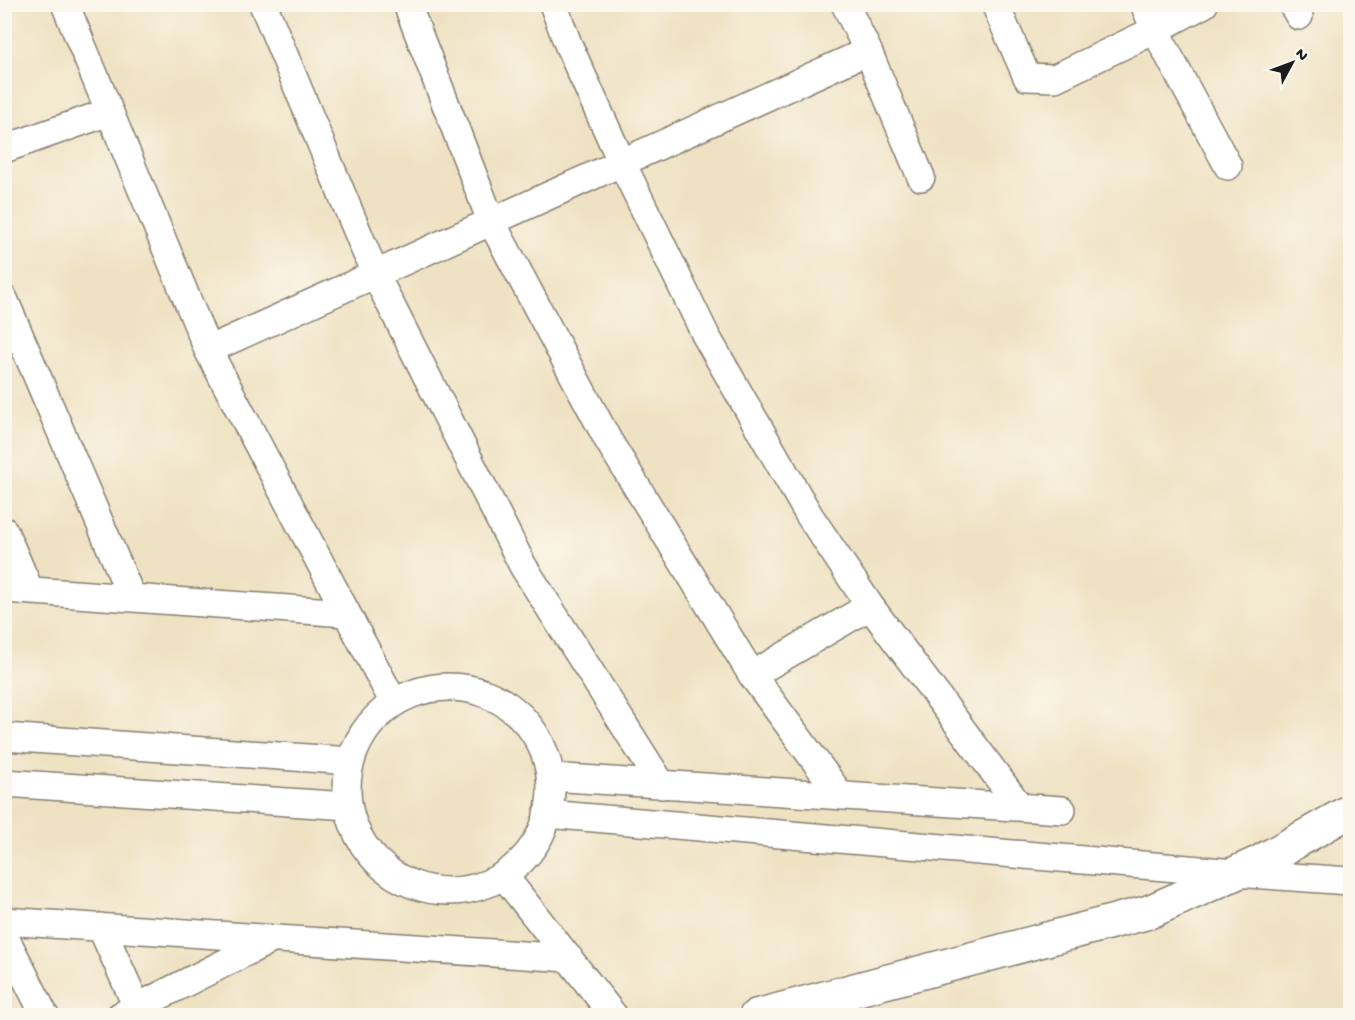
<svg xmlns="http://www.w3.org/2000/svg" width="1355" height="1020" font-family="'Gochi Hand',sans-serif">
	<style>
		.lines { fill: none; stroke-linecap: round; stroke-linejoin: round }
		.street-casing { stroke: #867f70; stroke-width: 30 }
		.secondary-casing { stroke: #867f70; stroke-width: 36 }
		.street { stroke: #fff; stroke-width: 27 }
		.secondary { stroke: #fff; stroke-width: 33 }
	</style>
	<rect width="100%" height="100%" fill="#fbf7ec"/>
	<filter id="ink" filterUnits="userSpaceOnUse"><feTurbulence type="fractalNoise" baseFrequency=".0167" numOctaves="2"/><feDisplacementMap in="SourceGraphic" scale="12" xChannelSelector="R" yChannelSelector="G"/><feConvolveMatrix kernelMatrix="1 2 1 2 8 2 1 2 1" color-interpolation-filters="sRGB"/></filter>
	<filter id="wash" filterUnits="userSpaceOnUse"><feTurbulence type="fractalNoise" baseFrequency=".008" numOctaves="4" result="noise"/><feDisplacementMap in="SourceGraphic" scale="24" xChannelSelector="R" yChannelSelector="G"/><feGaussianBlur stdDeviation="1.35" result="paint"/><feColorMatrix in="noise" values="0 0 0 0 0 0 0 0 0 0 0 0 0 0 0 0 0 1.4 0 .05"/><feComposite in="paint" operator="in"/></filter>
	<g filter="url(#wash)">
		<rect width="100%" height="100%" fill="#efe2c3"/>
	</g>
	<g filter="url(#ink)">
		<g class="lines">
			<g class="street-casing">
				<path id="street" d="M65 4 208 350 394 703
					M263 4 375 274 523 566 662 785
					M407 4 491 221 608 440 752 675 841 796
					M553 4 568 44 622 163 706 336 809 515 870 606 1020 807
					M845 4 868 51 921 177
					M995 4 1027 77 1055 78 1155 30 1204 4
					M1144 4 1155 30 1228 166
					M1292 4 1299 16
					M4 149 109 112
					M4 299 132 598
					M208 350 868 51
					M4 531 30 591
					M4 589 346 613
					M752 675 870 606
					M347 789a102 102 0 1 1 204 0a102 102 0 1 1-204 0Z
					M4 737 351 761
					M550 777 1062 810
					M4 783 348 806
					M547 814 1235 873 1350 881
					M504 876 614 1016
					M4 921 569 958
					M101 927 137 1007
					M4 935 45 1016
					M120 1016 272 939"/>
			</g>
			<g class="secondary-casing">
				<path id="secondary" d="M756 1016 1149 912 1258 863 1350 811"/>
			</g>
			<use href="#street" class="street"/>
			<use href="#secondary" class="secondary"/>
		</g>
	</g>
	<rect width="1355" height="1020" fill="none" stroke="#fbf7ec" stroke-width="24"/>
	<g transform="translate(1292 63) rotate(49)" stroke="#fbf7ec" stroke-width="4.5" paint-order="stroke">
	<path d="M0-4.5L10 22L0 15L-10 22Z" fill="#1c1c1c"/>
	<text y="-9" font-size="16" font-weight="bold" text-anchor="middle" fill="#1c1c1c">N</text>
	</g>
</svg>
